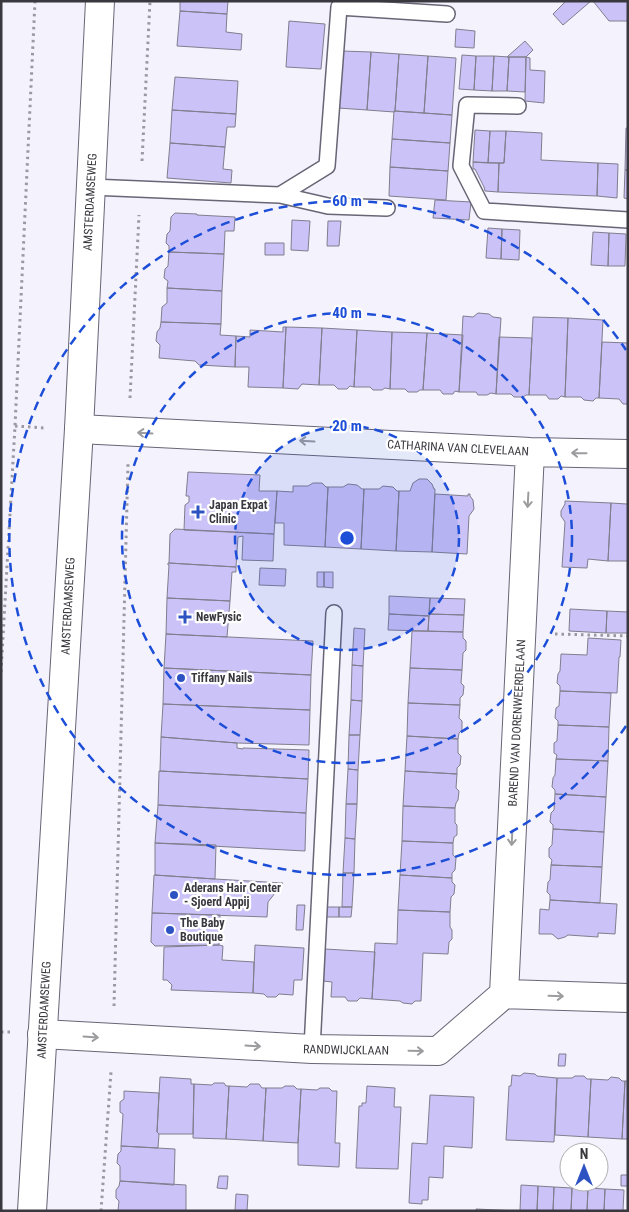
<svg xmlns="http://www.w3.org/2000/svg" width="629" height="1212" font-family="'Roboto Condensed',sans-serif">
	<style>
		.building { fill: #cbc2f7; stroke: #807e8e }
		.lines { fill: none; stroke-linecap: round; stroke-linejoin: round }
		.service-casing { stroke: #686575; stroke-width: 18 }
		.minor-casing { stroke: #686575; stroke-width: 30 }
		.secondary-casing { stroke: #686575; stroke-width: 30 }
		.path { stroke: #9a98a1; stroke-width: 3; stroke-dasharray: 2.5 4; stroke-linecap: butt }
		.service { stroke: #fff; stroke-width: 15 }
		.minor { stroke: #fff; stroke-width: 28 }
		.secondary { stroke: #fff; stroke-width: 28 }
		.oneway { stroke: #9c9c9f }
		.ring { fill: none; stroke: #1d4ed8; stroke-width: 2.5; stroke-dasharray: 9 6 }
		.poi-dot { fill: #2d53c3; stroke: #fff; stroke-width: 2 }
		.labels { text-anchor: middle; dominant-baseline: central; stroke-width: 4.5; stroke-linejoin: round; paint-order: stroke }
		.street-label { font-size: 12px; fill: #39383f; stroke: #fff }
		.poi-label { font-size: 12px; font-weight: bold; fill: #39383f; stroke: #fff; text-anchor: start }
		.centre { fill: #1d4ed8; stroke: #fff; stroke-width: 2.5 }
		.ring-label { font-size: 15px; text-anchor: middle; font-weight: bold; fill: #1d4ed8; stroke: #fff; stroke-width: 4.5; stroke-linejoin: round; paint-order: stroke }
	</style>
	<rect width="100%" height="100%" fill="#f4f2fd"/>
	<path class="building" d="M180 1H228L227 14 180 11Z
		M566 1H591L563 25 553 14Z
		M593 1H628V21H609Z
		M180 11 227 14 226 32 242 34 241 50 177 46Z
		M289 21 325 24 321 69 286 67Z
		M456 29 475 31 474 48 455 47Z
		M525 41 533 50 526 57H507Z
		M342 51 371 52 367 110 338 108Z
		M371 52 399 54 395 111 394 112 367 110Z
		M399 54 428 56 424 113 395 111Z
		M462 55 476 56 474 90 459 89Z
		M428 56 456 58 452 115 424 113Z
		M476 56H494L492 91 474 90Z
		M494 56 509 57 507 91H492Z
		M509 57H526L525 92 507 91Z
		M526 57 530 58V70L545 71 544 103 525 101Z
		M175 77 238 81 236 114 172 110Z
		M172 110 236 114 235 127H227L225 147 170 143Z
		M394 111 452 115 450 143 392 139Z
		M626 128H628V170H625Z
		M475 130 490 131 488 163 473 162Z
		M490 131H506L504 163H488Z
		M506 131 542 133 541 160 598 163 597 196 498 192 499 163H504Z
		M392 139 450 143 448 171 390 167Z
		M170 143 225 147 223 169 232 170 231 183 167 178Z
		M473 162 499 163 498 192 485 191 484 187 475 169H473Z
		M598 163 618 164 617 198 597 196Z
		M390 167 448 171 446 200 389 196Z
		M625 170H628V199L624 198Z
		M435 200 471 202 469 220 433 218Z
		M175 213 197 214V215L235 217 234 231H225L224 254 169 252V246L166 243 167 234 170 231 171 217Z
		M292 220 310 221 308 251 291 250Z
		M328 221H341L339 246H327Z
		M488 228 502 229 501 259 486 258Z
		M502 229 520 230 519 260 501 259Z
		M593 232 609 233 608 266 591 265Z
		M609 233 626 234 625 266H608Z
		M265 243H284V255H265Z
		M169 252 224 254 222 291 167 288 168 281 164 278 165 269 168 266Z
		M167 288 222 291 221 324 161 322 162 307 167 303Z
		M478 313 489 314 493 317 501 318 496 394 491 393 487 395H478L476 392H459L463 316 473 317Z
		M533 317 568 318 565 397 561 396 558 399H549L546 395H529Z
		M568 318 603 320 599 398H596L593 401 584 400 581 397H565Z
		M161 322 221 324 220 335 236 336 235 367 199 365 195 361 159 358 160 345 156 341 157 332 160 328Z
		M283 327H286L283 388 248 387 249 367H235L236 336 250 337V330L283 332Z
		M286 327 322 328 319 385 302 384 298 389 283 388Z
		M322 328 357 330 354 387 350 386 347 389H338L334 385H319Z
		M357 330 392 332 390 389 385 388 382 390H373L370 387H354Z
		M392 332 427 333 423 390H420L417 392H408L405 389H390Z
		M427 333 463 335 459 392 455 391 453 394H443L440 390H423Z
		M499 337 532 338 529 395H526L523 397H514L511 394H496Z
		M602 342 628 343V404H623L619 399 599 398Z
		M188 472 260 475 259 491H277L274 534 184 530 185 505 189 502V496H186Z
		M419 479H427L432 484 434 489H435L432 552 396 551 399 491H410L413 483Z
		M313 483H322L326 487H328L325 547 284 545V523H275L277 491 293 492V486H308Z
		M348 484 357 485 362 489H364L361 549 325 547 328 487H343Z
		M383 486 393 487 397 491H399L396 551 361 549 364 489H379Z
		M435 494 468 496V494H470V496L473 500 474 509 469 516 467 554 432 552Z
		M565 501 611 503 608 561 588 559 587 568 562 567 565 522 561 516V511L565 504Z
		M611 503 627 504 628 503V561H608Z
		M175 529 274 534 273 561 242 560 243 536 238 537 236 567 169 563 170 534Z
		M168 563 236 567V572H232L230 601 167 598 169 565H168Z
		M260 568 286 569 285 586 259 585Z
		M317 572H324V587H317Z
		M324 572H333V588L324 587Z
		M389 596 430 598 429 616 389 614Z
		M167 598 230 601 227 637 166 634Z
		M430 598 465 599 464 615 429 614Z
		M570 609 607 611 606 633 569 631Z
		M607 611 628 612V633H606Z
		M389 614 429 616 428 631 388 630Z
		M429 614 464 615 463 632 428 631Z
		M354 628 365 629 363 666 352 665Z
		M412 631 463 632V638L466 641V650L463 653 462 670 410 668Z
		M166 634 313 641 311 675 164 668Z
		M588 638 621 640 620 657H619L617 693 560 691V686L557 683 558 674 560 671 561 654 587 655Z
		M352 665 363 666 362 701 351 700Z
		M164 668 311 675 310 710 163 704Z
		M410 668 462 670 461 683 464 686 463 695 460 698V705L408 703Z
		M560 691 611 693 609 727 558 725V721L555 718 556 708 559 706Z
		M351 700 362 701 360 735H349Z
		M408 703 460 705 459 718 462 721V730L459 733 458 739 407 736Z
		M163 704 310 710 309 745 237 743 161 737Z
		M558 725 609 727 608 761 556 759 557 755 554 753V743L557 741Z
		M349 735H360L358 770 348 769Z
		M407 736 458 739V753L461 756 460 765 457 768V774L405 771Z
		M161 737 237 743V748L243 749V748L309 750 308 779 160 771Z
		M556 759 608 761 606 797 555 794V790L552 787 553 778 555 775Z
		M348 769 358 770 357 804H346Z
		M159 771 308 779 306 813 158 805Z
		M405 771 457 774 456 788 459 791 458 800 456 803 455 808 403 806Z
		M555 794 606 797 604 832 553 829V825L550 822 551 813 554 810Z
		M346 804H357L355 839 345 838Z
		M158 805 306 813 305 851 155 843Z
		M403 806 455 808V823L457 825V835L454 837 453 843 402 841Z
		M553 829 604 832 602 867 551 865 552 860 549 857V848L552 845Z
		M345 838 355 839 354 873H343Z
		M402 841 453 843V855L456 858 455 870 452 873V878L400 875Z
		M155 843 216 845 215 879 155 875Z
		M551 865 602 867 600 903 550 900V895L547 892 548 882 550 880Z
		M343 873H354L352 907H342Z
		M154 875 215 879 283 883 268 902 267 917 152 913Z
		M400 875 452 878V882L455 885 454 894 451 897 450 912 398 910Z
		M550 900 617 904 615 934 598 933V937L568 935 565 937 558 939 552 934H539L540 909 549 910Z
		M297 905H305L303 930H296Z
		M327 907H339V917H326Z
		M339 907H352L351 917H339Z
		M398 910 450 912V927L452 930V939L449 942 448 954 423 953 421 1001H415L412 1004 403 1003 400 1001 372 999 375 943 397 944Z
		M152 913 220 915 219 945 155 946 151 942Z
		M219 945 223 946 222 960 254 962 253 993 171 990 172 985 167 980H163L164 947Z
		M255 945 304 948 302 980H294L293 995 279 994 276 997H267L264 994 253 993Z
		M325 949 375 952 372 999 360 998 357 1001H348L345 997H331L332 982 323 981Z
		M559 1054H566L565 1066H558Z
		M524 1073 535 1074 537 1076 557 1078 554 1142 506 1140 509 1086H511L512 1075 520 1076Z
		M575 1076H584L587 1079H591L588 1137 555 1135 557 1078H572Z
		M160 1077 191 1079V1084H194L193 1134H159L157 1132Z
		M611 1077 619 1078 622 1081H625L622 1139 588 1137 591 1079 608 1080Z
		M625 1081H628V1139H622Z
		M214 1083H224L226 1086H229L226 1139 193 1138 194 1084 212 1085Z
		M250 1084H259L262 1088H266L263 1141 226 1139 229 1086 247 1087Z
		M285 1086H294L297 1089H301L298 1143 263 1141 266 1088H282Z
		M367 1086 395 1088 394 1107H401L398 1169 356 1168 359 1106H362V1103H366Z
		M320 1088H329L332 1091H337L335 1143H340L339 1167 298 1165V1143L301 1089 317 1090Z
		M124 1091 159 1093 157 1132 159 1134 158 1148 121 1146 123 1114 120 1112V1102L124 1099Z
		M430 1095 474 1097 472 1148 444 1146 443 1178 429 1177 428 1200H422V1204L409 1203 412 1143 427 1144Z
		M121 1146 175 1149 174 1185 120 1181V1166L117 1163 118 1154 121 1151Z
		M599 1174H601V1184L586 1183V1182H599Z
		M621 1175H628V1186H621Z
		M219 1176H228L227 1189 217 1188Z
		M120 1181 186 1185V1211H118L119 1201 116 1198V1190L119 1186Z
		M521 1185 538 1186 537 1211H520Z
		M538 1186 554 1187 553 1211H537Z
		M554 1187 572 1188 571 1211H553Z
		M572 1188H588L587 1211H571Z
		M588 1188 605 1189 604 1211H587Z
		M605 1189 624 1190 623 1211H604Z
		M236 1194 248 1195 247 1211H235Z
		M476 1209 519 1211H476Z"/>
	<g class="lines">
		<g class="service-casing">
			<path id="service" d="M518 106 467 105 461 166 484 211 628 220
				M91 187 280 195 328 206 387 208
				M280 195 327 166 339 7 447 14
				M312 1049 334 613"/>
		</g>
		<g class="minor-casing">
			<path id="minor" d="M79 429 530 452 628 454
				M504 994 530 452
				M42 1034 312 1049 438 1051 504 994 628 998"/>
		</g>
		<g class="secondary-casing">
			<path id="secondary" d="M32 1211 79 429 100 1"/>
		</g>
		<path class="path" d="M142 161 150 1
			M130 398 139 215
			M15 426 45 428
			M555 634 628 636
			M1 672 15 426 35 1
			M114 1006 128 464
			M1 1032H11
			M101 1211 111 1072"/>
		<use href="#service" class="service"/>
		<use href="#minor" class="minor"/>
		<use href="#secondary" class="secondary"/>
	</g>
	<defs><path id="oneway-shaft" d="M-6 0H5M1.5-3L5.5 0L1.5 3" fill="none" stroke-width="1.6" stroke-linecap="round" stroke-linejoin="round" transform="scale(1.25)"/></defs>
	<g class="oneway">
		<use href="#oneway-shaft" transform="translate(145 433) rotate(-177)"/>
		<use href="#oneway-shaft" transform="translate(307 441) rotate(-177)"/>
		<use href="#oneway-shaft" transform="translate(579 453) rotate(-179)"/>
		<use href="#oneway-shaft" transform="translate(528 500) rotate(93)"/>
		<use href="#oneway-shaft" transform="translate(512 838) rotate(93)"/>
		<use href="#oneway-shaft" transform="translate(556 996) rotate(2)"/>
		<use href="#oneway-shaft" transform="translate(91 1037) rotate(4)"/>
		<use href="#oneway-shaft" transform="translate(253 1046) rotate(3)"/>
		<use href="#oneway-shaft" transform="translate(416 1051) rotate(1)"/>
	</g>
	<circle cx="347" cy="538" r="112" fill="#1d4ed8" fill-opacity=".12"/>
	<g class="ring">
		<circle cx="347" cy="538" r="112"/>
		<circle cx="347" cy="538" r="225"/>
		<path d="M626 726A337 337 0 1 1 626 350"/>
	</g>
	<g class="poi-dot">
		<path d="M195.5 504.5h5v5h5v5h-5v5h-5v-5h-5v-5h5z"/>
		<path d="M182.5 609.5h5v5h5v5h-5v5h-5v-5h-5v-5h5z"/>
		<circle cx="181" cy="678" r="5"/>
		<circle cx="174" cy="895" r="5"/>
		<circle cx="170" cy="930" r="5"/>
	</g>
	<g class="labels">
		<g class="street-label">
			<text transform="translate(90 202) rotate(-87)">AMSTERDAMSEWEG</text>
			<text transform="translate(458 448) rotate(3)">CATHARINA VAN CLEVELAAN</text>
			<text transform="translate(68 606) rotate(-87)">AMSTERDAMSEWEG</text>
			<text transform="translate(517 723) rotate(-87)">BAREND VAN DORENWEERDELAAN</text>
			<text transform="translate(44 1010) rotate(-87)">AMSTERDAMSEWEG</text>
			<text transform="translate(346 1050) rotate(1)">RANDWIJCKLAAN</text>
		</g>
		<g class="poi-label">
			<text x="209" y="505">Japan Expat<tspan x="209" dy="14">Clinic</tspan></text>
			<text x="196" y="617">NewFysic</text>
			<text x="191" y="678">Tiffany Nails</text>
			<text x="184" y="888">Aderans Hair Center<tspan x="184" dy="14">- Sjoerd Appij</tspan></text>
			<text x="180" y="923">The Baby<tspan x="180" dy="14">Boutique</tspan></text>
		</g>
	</g>
	<circle cx="347" cy="538" r="8" class="centre"/>
	<g class="ring-label">
		<text x="347" y="206">60 m</text>
		<text x="347" y="318">40 m</text>
		<text x="347" y="431">20 m</text>
	</g>
	<rect width="629" height="1212" fill="none" stroke="#39383f" stroke-width="5"/>
	<g transform="translate(584 1167)"><circle r="24" fill="#ffffff" stroke="#b0afb2"/>
	<path d="M0-4L9 19L0 12L-9 19Z" fill="#2d53c3"/>
	<text y="-8" font-size="14" font-weight="bold" text-anchor="middle" fill="#39383f">N</text>
	</g>
</svg>
